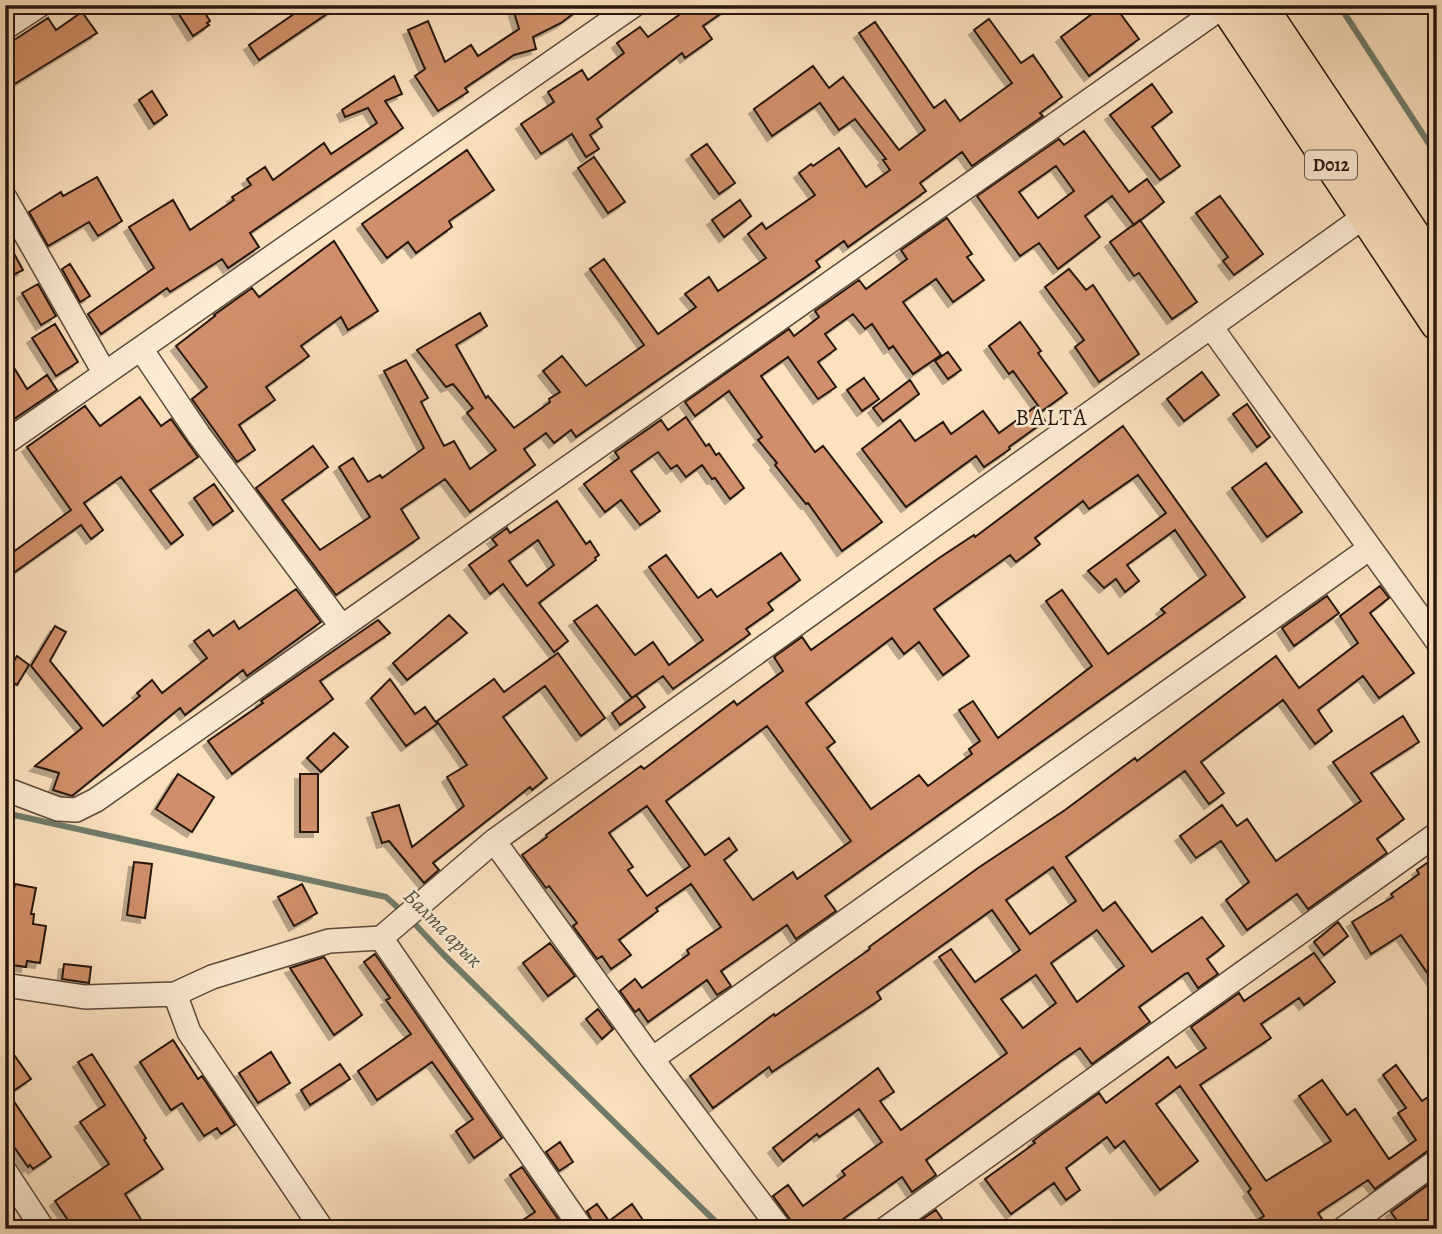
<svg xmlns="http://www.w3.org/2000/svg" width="1442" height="1234" font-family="Alegreya,serif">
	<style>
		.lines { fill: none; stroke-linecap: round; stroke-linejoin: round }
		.stream { stroke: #707b6c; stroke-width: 6 }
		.building { fill: #d08f6b; stroke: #27160e; stroke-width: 2; fill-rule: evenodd; filter: url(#shadow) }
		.minor-casing { stroke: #5c493a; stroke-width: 26 }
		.highway-casing { stroke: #27160e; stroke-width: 35 }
		.minor { stroke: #fcecd5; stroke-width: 23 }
		.highway { stroke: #fbe1be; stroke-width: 32 }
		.labels { text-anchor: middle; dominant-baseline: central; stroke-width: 5; stroke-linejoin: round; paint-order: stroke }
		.shield { fill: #fcecd5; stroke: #67564a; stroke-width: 2 }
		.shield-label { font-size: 18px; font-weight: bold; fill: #27160e }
		.water-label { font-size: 21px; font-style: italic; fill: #515145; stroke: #fcecd5 }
		.quarter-label { font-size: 23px; letter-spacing: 2px; fill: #27160e; stroke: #fcecd5 }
	</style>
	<defs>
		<filter id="shadow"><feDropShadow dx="-5" dy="5" stdDeviation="0" flood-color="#0004"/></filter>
	</defs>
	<rect width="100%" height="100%" fill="#fbe1be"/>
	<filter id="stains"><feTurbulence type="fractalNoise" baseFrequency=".00286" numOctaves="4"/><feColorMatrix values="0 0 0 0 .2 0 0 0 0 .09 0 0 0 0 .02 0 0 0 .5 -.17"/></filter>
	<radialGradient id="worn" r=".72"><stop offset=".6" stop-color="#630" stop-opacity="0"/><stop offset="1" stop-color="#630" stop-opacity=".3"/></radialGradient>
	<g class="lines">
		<path class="stream" d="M1339 5 1437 156
			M5 813 386 897 403 912
			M411 920 444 955 723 1229"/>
	</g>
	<path class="building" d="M173 5H200L210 21 207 23 209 25 193 36Z
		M307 5H340L259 60 249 45Z
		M512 5H585L561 23 533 37 536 49 514 55 465 88 468 92 438 111 415 76 425 69 408 30 428 21 445 62 471 45 478 56 519 29Z
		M693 5H733L703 26 712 39 685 58 682 53 597 119 602 127 590 135 599 149 586 157 572 134 541 154 521 124 554 102 548 92 582 70 588 80 624 53 617 43 640 27 648 37Z
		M1104 5H1114L1139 39 1089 76 1061 37Z
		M82 12 97 33 13 85 5 74V46L48 18 56 30Z
		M989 19 1021 63 1033 55 1062 97 1040 113 1043 116 972 166 962 152 920 183 926 191 848 247 844 241 816 261 820 267 576 437 571 430 554 443 546 433 524 449 535 465 470 512 445 479 401 509 419 538 336 595 256 488 313 446 328 467 282 500 320 550 370 517 339 467 353 458 368 482 380 475 382 478 424 448 384 371 406 360 428 398 421 402 444 446 454 441 470 469 496 450 467 413 473 408 453 384 446 387 417 350 480 313 487 326 456 345 486 398 488 396 514 428 550 402 549 399 560 392 543 371 562 356 586 386 644 345 590 269 604 259 658 334 696 307 685 294 709 277 718 291 766 258 748 234 762 223 766 229 815 195 799 173 811 164 813 166 839 148 866 187 890 170 883 160 886 159 855 119 839 130 820 103 772 136 754 109 813 66 829 88 843 77 899 150 925 130 859 33 875 22 934 108 945 100 960 121 1012 83 974 30Z
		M394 76 402 94 385 101 403 128 250 233 259 247 228 268 222 259 170 292 167 288 101 334 88 314 154 268 129 227 173 200 190 230 234 200 232 197 251 185 247 179 265 167 273 180 324 143 331 154 377 123 368 108 345 117 342 110Z
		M1152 84 1172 112 1152 127 1180 166 1160 180 1110 115Z
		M152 91 167 115 154 124 139 100Z
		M1084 131 1129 192 1147 179 1164 202 1134 225 1112 196 1085 216 1100 237 1058 269 1039 243 1020 256 977 196 1059 139 1064 145ZM1056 166 1074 191 1038 218 1019 192Z
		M707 144 735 183 719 194 691 155Z
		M467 150 494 190 449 221 452 227 416 253 408 242 387 258 362 224Z
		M594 157 625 202 608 213 578 168Z
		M97 177 122 221 98 236 89 222 48 246 29 212 61 192 63 196Z
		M1220 196 1263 254 1234 275 1223 261 1228 257 1196 213Z
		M740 200 751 216 724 237 712 220Z
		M947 218 972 254 967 257 984 280 953 302 936 279 903 302 941 355 913 374 893 346 889 349 872 324 865 329 853 314 825 334 836 349 818 362 836 387 818 399 788 357 761 376 815 452 823 446 882 522 842 551 808 503 806 504 775 465 777 463 758 440 762 437 729 391 695 416 685 402 789 329 794 336 819 317 815 311 859 280 866 289 907 259 901 250Z
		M1140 220 1197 302 1172 319 1139 273 1134 276 1110 242Z
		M5 237 23 270 5 279Z
		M334 241 378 311 348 330 341 317 301 346 309 356 266 387 275 400 239 425 255 450 237 462 192 399 207 387 176 346 215 316 214 315 252 288 259 297Z
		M70 264 90 296 80 302 62 269Z
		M1069 269 1086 290 1093 285 1139 354 1099 382 1075 347 1084 340 1045 287Z
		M38 284 56 316 41 325 22 293Z
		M1020 322 1041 351 1038 353 1067 393 1042 411 1013 371 1009 374 989 346Z
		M55 324 78 362 56 376 32 338Z
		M948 352 961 370 948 379 935 361Z
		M5 353 27 389 47 375 57 390 5 425Z
		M1202 372 1219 395 1184 421 1167 399Z
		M864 378 879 399 862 411 847 390Z
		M910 380 919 394 883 421 873 408Z
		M140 397 161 426 171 419 198 457 150 490 183 535 171 544 121 477 84 503 103 530 91 539 81 525 5 579V558L71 510 27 447 85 406 100 426Z
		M1247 404 1270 437 1257 447 1233 414Z
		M1035 407 1045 421 1009 447 1010 449 984 467 976 456 906 507 862 449 900 420 915 441 943 422 951 434 983 411 999 433Z
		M686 417 706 446 709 444 716 455 719 453 744 488 730 499 715 478 712 479 702 465 686 477 677 465 671 469 658 452 631 471 660 511 640 525 621 500 605 512 584 484 619 458 615 452 661 420 668 430Z
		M1123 426 1245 597 825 896 836 911 796 939 787 925 721 971 731 986 717 995 707 980 648 1022 639 1009 635 1012 620 991 635 979 642 988 689 954 687 950 721 927 691 884 656 908 658 911 619 940 631 955 611 969 602 956 597 959 573 926 577 923 549 886 546 888 522 855 547 837 546 835 641 766 644 769 734 701 737 705 783 671 774 657 802 637 811 650 939 558 974 535 975 537ZM1138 475 1166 513 1088 571 1104 588 1116 579 1125 592 1139 581 1127 565 1175 530 1206 575 1161 609 1165 613 1108 654 1062 590 1046 601 1092 666 998 738 973 701 959 710 980 741 969 749 972 754 928 786 919 775 871 809 827 748 835 742 806 703 892 638 904 654 919 642 943 675 969 656 934 609 1010 555 1016 562 1040 544 1035 538 1083 501 1089 509ZM767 726 851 841 797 879 793 872 753 900 724 860 737 850 729 838 705 855 666 801ZM647 806 690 866 647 896 628 870 633 867 609 833Z
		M1266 463 1302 512 1267 537 1232 488Z
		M214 484 233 511 213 525 194 498Z
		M557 501 586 544 590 541 599 555 595 558 596 560 539 603 568 641 554 652 503 584 490 594 469 565 497 545 492 539 507 528 510 533ZM538 540 554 565 527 586 509 561Z
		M781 553 800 580 768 603 773 610 746 629 750 634 673 689 663 676 632 698 574 621 597 605 635 655 653 642 669 665 703 640 649 567 666 555 698 598 711 589 717 597Z
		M1380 586 1389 598 1370 613 1414 673 1379 698 1363 676 1318 710 1332 731 1315 744 1283 700 1201 762 1224 793 1209 804 1185 771 1066 857 1103 911 1115 902 1152 952 1202 917 1224 946 1207 959 1218 974 1198 988 1188 973 1185 974 1139 1007 1150 1022 1092 1064 1080 1048 1061 1061 926 1160 936 1175 912 1192 902 1177 829 1229H794L791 1221 773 1196 788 1185 803 1206 845 1175 842 1171 882 1142 859 1109 819 1137 817 1134 783 1161 773 1148 878 1068 894 1092 880 1101 901 1130 1007 1053 939 957 951 949 975 982 1020 950 992 910 877 992 881 999 772 1072 769 1067 713 1108 690 1076 774 1014 775 1016 870 949 869 947 978 868 1065 810 1135 758 1137 761 1276 656 1299 688 1358 643 1340 616ZM1053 867 1076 901 1030 934 1006 900ZM1097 930 1124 966 1077 1002 1051 963ZM1036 975 1056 1003 1023 1028 1001 999Z
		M296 589 321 622 247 676 243 670 185 715 180 708 72 796 53 790 59 773 35 766 82 728 31 666 55 626 66 632 50 661 103 726 140 696 137 693 152 680 162 693 207 658 194 641 209 630 213 636 234 621 239 629Z
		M1327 596 1339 613 1294 646 1282 628Z
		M449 615 467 633 407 680 393 663Z
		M378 620 390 633 320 681 333 699 232 774 208 741 263 703 261 701Z
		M558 653 605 718 581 736 545 686 503 717 547 778 532 790 530 787 433 863 439 870 424 883 389 841 382 843 372 813 399 805 412 847 464 806 447 777 467 765 437 721 494 679 504 692Z
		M5 655 14 661 17 656 29 665 17 685 5 677Z
		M390 679 415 714 425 707 437 724 406 746 371 698Z
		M636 695 645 707 620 725 612 713Z
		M1403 716 1419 742 1371 773 1404 819 1377 839 1387 853 1308 909 1297 894 1247 930 1226 900 1249 882 1221 841 1196 858 1180 836 1222 805 1237 826 1247 819 1276 861 1361 801 1333 762Z
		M334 733 348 747 321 772 307 758Z
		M178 774 214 797 192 832 156 809Z
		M300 774H318V832H300Z
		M1437 856V987L1401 935 1371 954 1352 922 1393 897 1391 894 1419 874 1417 870Z
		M134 862 152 864 145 918 127 915Z
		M15 884 36 888 31 914H34L33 924 46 926 40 963 27 961 26 967 5 964V909L10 910Z
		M302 884 317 913 294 926 278 897Z
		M1338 922 1348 936 1324 955 1314 942Z
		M550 943 575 976 548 996 523 963Z
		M1314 953 1335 982 1304 1005 1299 998 1261 1024 1271 1038 1200 1085 1266 1181 1331 1141 1299 1096 1322 1080 1347 1115 1355 1109 1389 1159 1416 1140 1398 1113 1406 1108 1383 1075 1396 1065 1422 1101 1437 1091V1147L1429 1150 1375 1189 1368 1180 1318 1213 1329 1229H1244L1264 1216 1248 1192 1251 1189 1180 1086 1156 1104 1198 1161 1160 1190 1124 1141 1115 1148 1107 1137 1066 1168 1080 1190 1066 1200 1054 1183 1011 1214 985 1179 1035 1143 1033 1141 1042 1134 1099 1093 1106 1103 1168 1057 1176 1068 1206 1048 1191 1027 1239 993 1244 1001Z
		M375 954 502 1138 474 1158 456 1131 473 1119 432 1062 377 1100 358 1071 411 1034 386 1000 390 998 364 962Z
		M324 957 362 1015 334 1035 290 968Z
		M64 964 91 967 89 983 62 979Z
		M598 1009 613 1029 602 1039 586 1019Z
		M173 1040 198 1079 202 1076 235 1125 221 1134 217 1128 204 1136 182 1103 171 1110 140 1062Z
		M5 1042 31 1079 9 1094 51 1157 33 1169 30 1165 28 1167 5 1134Z
		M271 1052 290 1083 258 1103 239 1073Z
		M92 1054 146 1138 144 1140 163 1169 125 1194 147 1229H74L55 1201 109 1164 80 1122 105 1105 78 1062Z
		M340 1064 350 1079 310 1105 301 1090Z
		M560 1142 573 1162 559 1171 546 1152Z
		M522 1167 565 1229H509L535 1212 510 1175Z
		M1437 1178V1229H1403L1391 1212Z
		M597 1204 609 1221 632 1204 649 1229H596L587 1211Z
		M936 1210 949 1229H923L918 1222Z"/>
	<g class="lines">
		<g class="minor-casing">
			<path id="minor" d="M5 28 40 5
				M5 198 104 372
				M1211 327 1437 641
				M141 349 199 435 342 627
				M5 443 634 5
				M5 789 58 809 76 810 96 800 1225 5
				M494 841 652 1059 780 1229
				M381 938 582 1229
				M5 985 85 997 175 994 212 977 329 941 381 938 494 841 1365 216
				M175 994 189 1032 322 1229
				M652 1059 1370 548
				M5 1171 43 1229
				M885 1229 1437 834
				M1343 1229 1437 1161"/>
		</g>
		<g class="highway-casing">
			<path id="highway" d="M1225 5 1437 324
				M1260 5 1437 270"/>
		</g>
		<use href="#minor" class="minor"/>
		<use href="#highway" class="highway"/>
	</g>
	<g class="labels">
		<rect class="shield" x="1305" y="150.5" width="52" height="29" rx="5"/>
		<g class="shield-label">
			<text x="1331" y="165">D012</text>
		</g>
		<g class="water-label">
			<text transform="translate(443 928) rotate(45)">Балта арык</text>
		</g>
		<g class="quarter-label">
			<text x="1052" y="417">BALTA</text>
		</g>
	</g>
	<rect width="1442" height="1234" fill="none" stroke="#fbe1be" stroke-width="28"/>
	<rect x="7" y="7" width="1428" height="1220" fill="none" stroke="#27160e" stroke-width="3.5"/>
	<rect x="14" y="14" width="1414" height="1206" fill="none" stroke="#27160e" stroke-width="2"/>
	<rect width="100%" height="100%" filter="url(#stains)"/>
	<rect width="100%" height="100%" fill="url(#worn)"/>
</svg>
